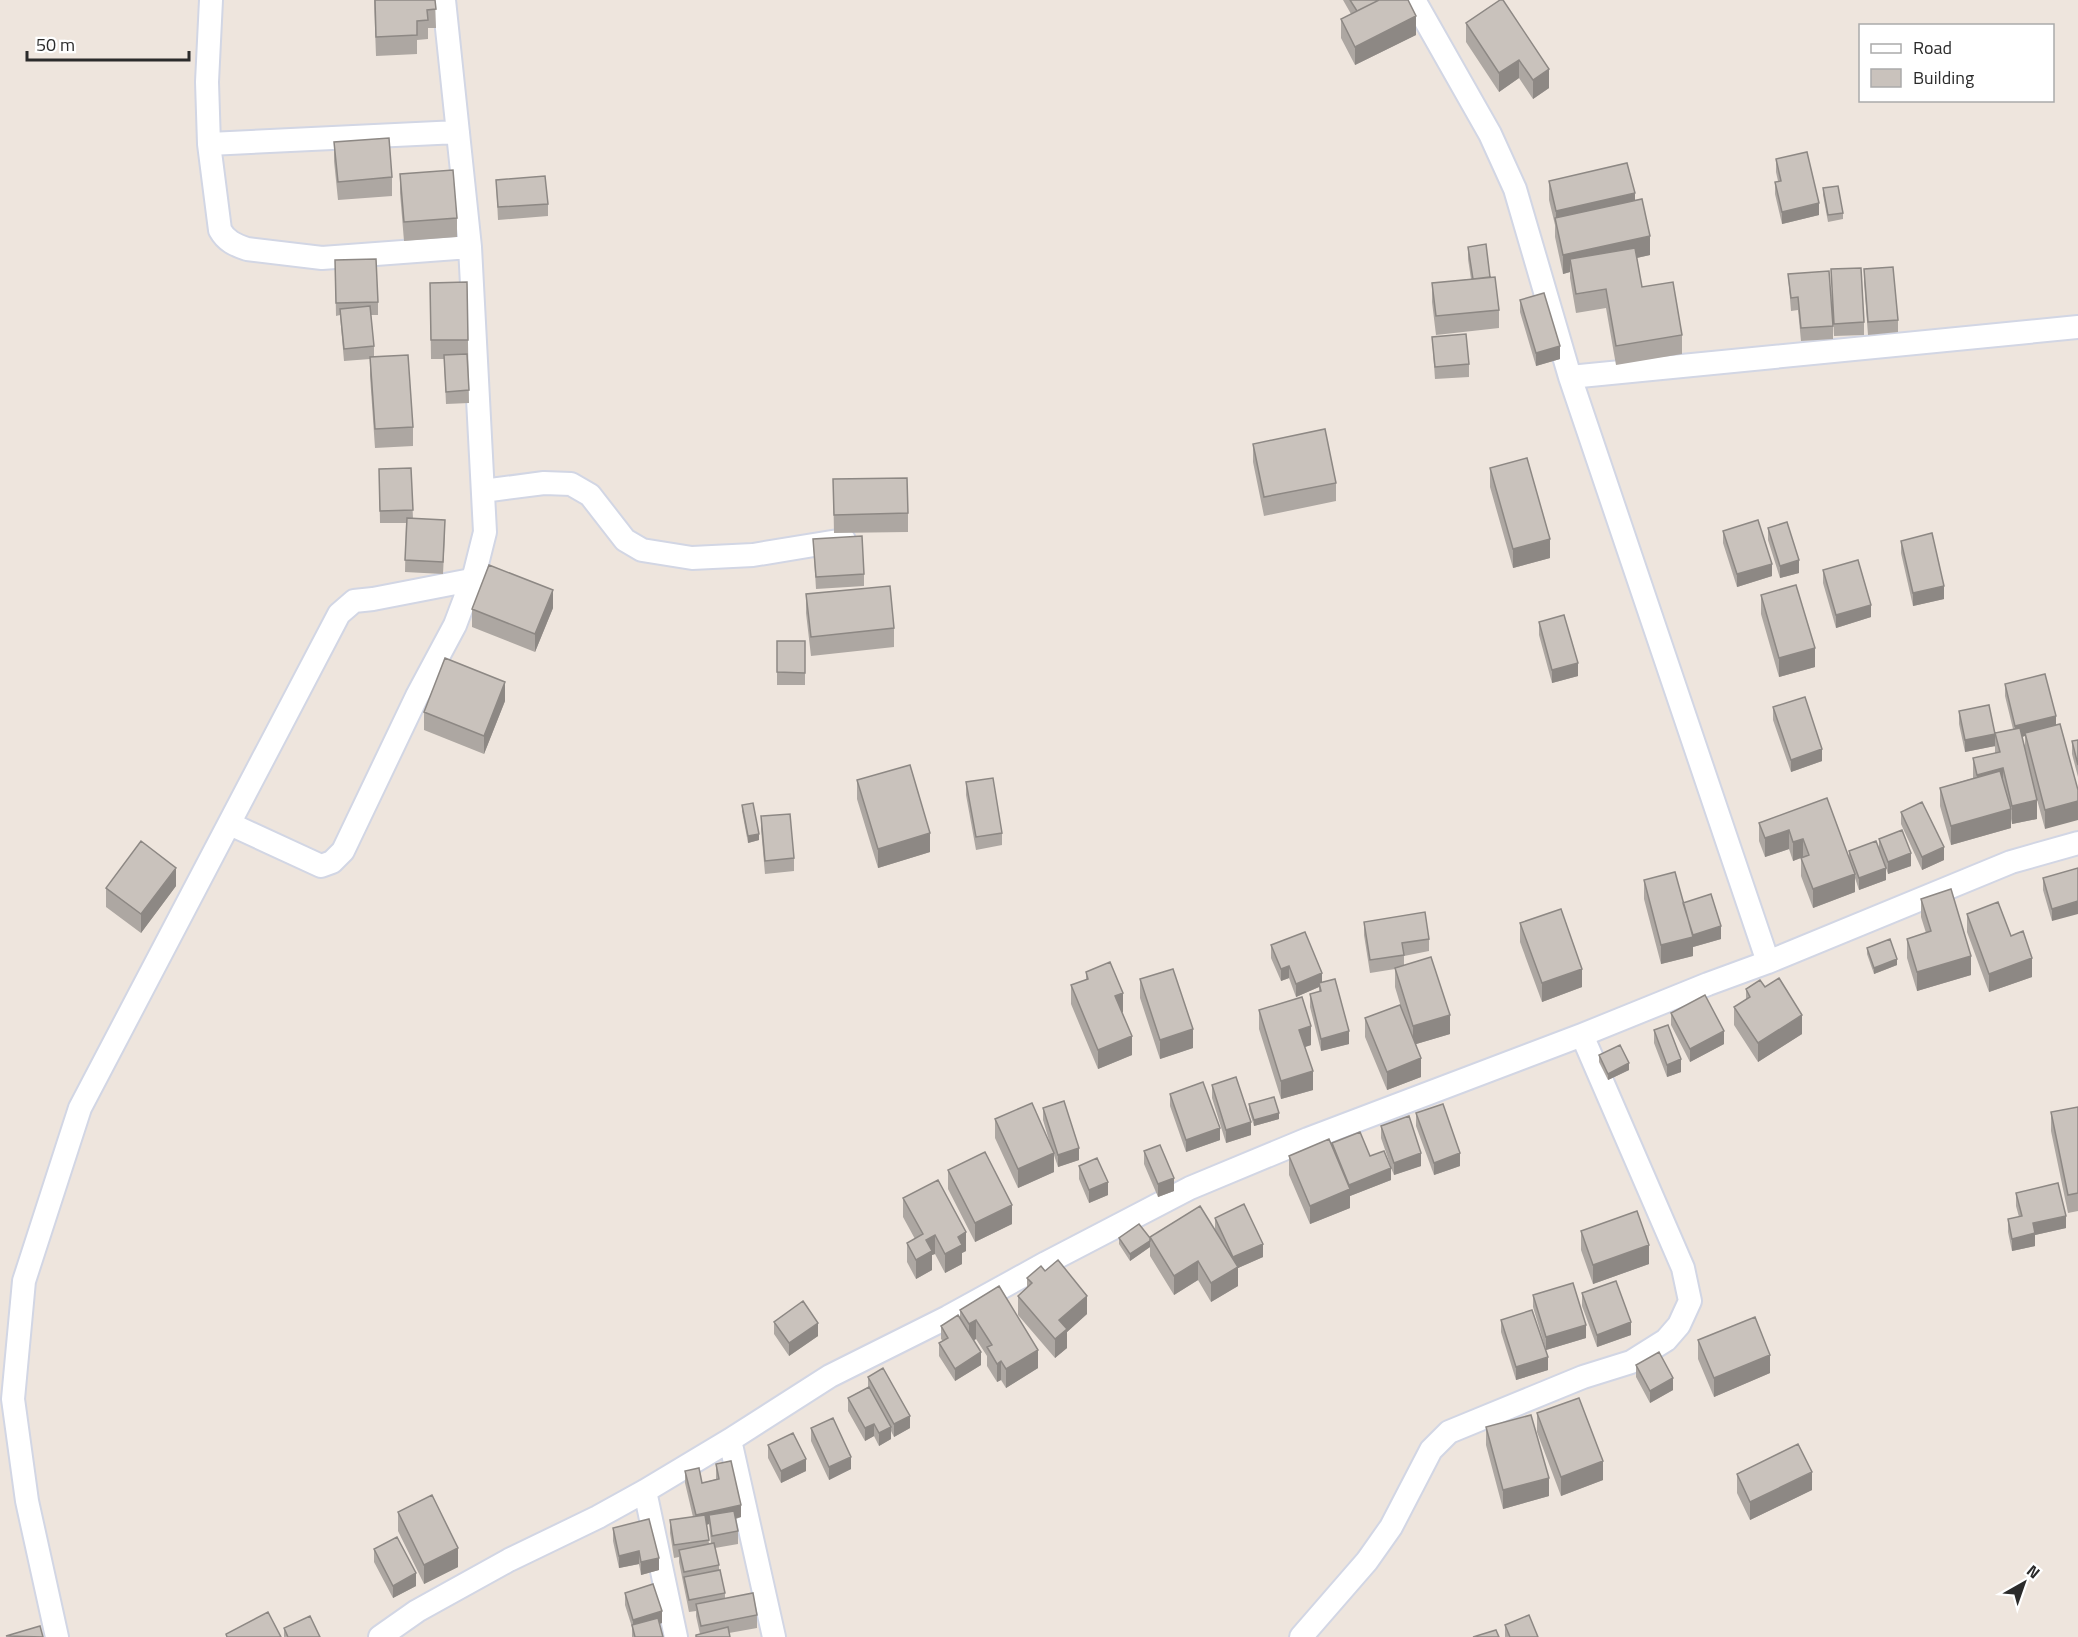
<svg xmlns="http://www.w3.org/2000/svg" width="2078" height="1637" font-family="'Titillium Web',sans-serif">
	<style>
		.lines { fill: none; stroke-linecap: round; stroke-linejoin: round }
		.minor-casing { stroke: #d2d6e4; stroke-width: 26 }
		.minor { stroke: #fff; stroke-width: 22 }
		.wall { fill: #ada7a2; fill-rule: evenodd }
		.shaded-wall { fill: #8d8884 }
		.building { fill: #c9c2bc; stroke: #8d8884; stroke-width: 1.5 }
	</style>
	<rect width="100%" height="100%" fill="#eee5dd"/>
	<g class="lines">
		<g class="minor-casing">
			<path id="minor" d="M211 0 207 82 209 144 220 230C226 241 235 245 247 249L322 258 470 247
				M1414 0 1490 134 1515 189 1570 377 1768 962
				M209 144 458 132
				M1570 377 2078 327
				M483 491 544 483 571 484 590 495 625 540 642 550 692 558 753 555 844 540
				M230 824 321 866 332 862 343 851 417 696 455 625 475 572 485 532 470 247 444 0
				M730 1440 774 1637
				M645 1491 676 1637
				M57 1637 27 1501 13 1399 24 1281 80 1108 339 614 354 601 373 599 471 580
				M380 1637 417 1611 509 1560 598 1517 645 1491 730 1440 830 1376 948 1317 1046 1263 1190 1188 1308 1139 1582 1035 1708 984 1768 962 2011 862 2078 843
				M1301 1637 1367 1561 1391 1527 1431 1450 1449 1432 1583 1377 1631 1362 1666 1340 1679 1325 1690 1301 1683 1268 1582 1035"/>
		</g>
		<use href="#minor" class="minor"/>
	</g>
	<path class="wall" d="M374 0H435L436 28H428V39L417 40V54L376 56Z
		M1343 0H1408L1416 35 1355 65 1341 38V19L1351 14Z
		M1500 0 1549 88 1533 99 1519 78 1499 92 1466 42V23Z
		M334 142 392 177V196L338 200 334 161Z
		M1776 159 1819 215 1782 224 1775 194V182L1778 181 1776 172Z
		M400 174 457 218V237L404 241 400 193Z
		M496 180 548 204V216L498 220Z
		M1549 181 1635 201 1650 255 1637 258 1642 287 1682 335V354L1616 365 1606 308 1576 313 1570 278V272L1563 274 1555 237V225L1549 200Z
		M1823 188 1843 213V219L1828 222 1823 195Z
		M1468 247 1490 277 1499 310V328L1436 335 1432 302V283L1471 279 1468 259Z
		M335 260 378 302V315H371L374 346V357L413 427V446L375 448 370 376V359L344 361 340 315 336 316Z
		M1831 269 1864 322V335L1834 336Z
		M1864 269 1898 320V332L1868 335 1864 282Z
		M1788 274 1833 326V339L1801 341 1798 310 1791 311Z
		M467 282 469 403 446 404 444 359H431L430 283Z
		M1520 300 1560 359 1536 366 1520 312Z
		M1432 337 1469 364V377L1435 379Z
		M1253 444 1336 483V501L1264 516 1253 462Z
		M411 468 413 519 445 533 443 574 405 572 406 523H380L379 469Z
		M1490 468 1550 558 1513 568 1490 487Z
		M833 479 908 513V532L834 533Z
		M1768 528 1799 573 1780 578 1768 540Z
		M1723 531 1772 576 1737 587 1723 543Z
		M813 539 864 574V586L816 589Z
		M1901 541 1944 599 1913 606 1901 553Z
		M1823 570 1871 617 1836 628 1823 583Z
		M806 594 894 628V647L811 656 806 613Z
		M1761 595 1815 667 1779 677 1761 614Z
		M553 608 535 652 472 627V609Z
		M1539 622 1578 676 1552 683 1539 635Z
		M777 641H805V685H777Z
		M2005 684 2056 716 2045 829 2036 796 2037 819 2012 824 2011 819V828L1951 845 1940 806V788L1973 778V758L1995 753V733L2013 729 2005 696ZM2025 736V747L2022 737Z
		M505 701 484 754 424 730V712Z
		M1773 707 1822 761 1791 772 1773 720Z
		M1959 711 1995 746 1965 752 1959 724Z
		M2078 740V777L2072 754V741Z
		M857 780 930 852 878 868 857 799Z
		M966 782 1002 833V845L976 850 966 795Z
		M1827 798 1849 860V851L1879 850V839L1911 866 1888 874 1886 868V880L1859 890 1855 878V892L1813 908 1801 876V858L1793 861 1789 849 1765 857 1759 841V823Z
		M742 805 759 840 748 843 742 811Z
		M1901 812 1944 860 1922 870 1901 824Z
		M761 816 794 858V871L765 874 761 829Z
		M2078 868 2052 921 2043 890V878Z
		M1644 880 1683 903 1721 939 1693 947V956L1661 964 1644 899Z
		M176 886 141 933 106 907V888Z
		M1921 899 1971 975 1917 991 1907 958V939L1926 933 1921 917Z
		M1967 914 2011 936 2032 977 1989 992 1967 932Z
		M1364 922 1429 939V951L1404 956V965L1450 1034 1416 1044 1421 1077 1387 1090 1365 1037V1018L1404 1017 1395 987V969L1370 973 1364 935Z
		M1520 923 1582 987 1542 1002 1520 942Z
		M1271 945 1322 982 1349 1044 1321 1051 1310 1007V994L1319 992V987L1296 997 1289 978 1281 981 1271 958Z
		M1867 948 1897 965 1874 974 1867 954Z
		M1086 972 1123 1012H1122L1132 1055 1098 1069 1071 1004V985L1086 980Z
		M1140 979 1193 1048 1160 1059 1140 998Z
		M1765 987 1802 1034 1758 1062 1734 1025V1007L1746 1000V989Z
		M1259 1010 1311 1045 1305 1047 1313 1090 1281 1099 1259 1029Z
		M1671 1013 1724 1044 1690 1062 1671 1025Z
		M1654 1030 1681 1072 1667 1077 1654 1043Z
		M1599 1055 1629 1070 1608 1080 1599 1062Z
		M1212 1085 1251 1135 1226 1143 1212 1098Z
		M1170 1094 1220 1140 1186 1152 1170 1106Z
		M1249 1104 1279 1119 1254 1126 1249 1110Z
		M2078 1107V1211L2068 1213 2051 1131V1112Z
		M1043 1108 1079 1160 1058 1167 1054 1155V1172L1018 1188 995 1138V1119L1051 1147 1043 1120Z
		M1416 1113 1460 1166 1434 1175 1416 1126Z
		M1381 1126 1421 1166 1394 1175 1391 1168V1180L1350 1196V1208L1310 1224 1289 1175V1156L1332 1146V1143L1370 1156 1391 1167 1381 1138Z
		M1144 1151 1174 1191 1158 1197 1144 1164Z
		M1079 1166 1108 1195 1089 1203 1079 1179Z
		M948 1170 1012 1224 975 1242 948 1189Z
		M2016 1193 2066 1228 2035 1235V1246L2012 1251 2008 1232V1219L2019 1217 2016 1206Z
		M903 1198 966 1251 962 1253V1264L945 1273 935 1254 932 1255V1270L916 1279 907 1262V1243L915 1239 903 1217Z
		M1215 1218 1263 1257 1238 1268V1286L1211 1302 1198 1280 1174 1295 1150 1256V1247L1130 1261 1119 1244V1238H1150L1215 1231Z
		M1581 1231 1649 1264 1593 1284 1581 1250Z
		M1045 1271 1087 1314 1067 1332V1348L1055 1358 1018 1315V1296L1027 1288V1278Z
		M999 1286 1038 1368 1006 1388 1001 1380 997 1382 987 1366V1356L976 1339 974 1340 981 1365 955 1381 939 1356V1343L943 1341 941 1339V1326L960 1319V1310Z
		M1582 1293 1631 1335 1597 1347 1582 1306Z
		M1533 1295 1586 1338 1546 1350 1533 1307Z
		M1501 1320 1548 1370 1516 1380 1501 1332Z
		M774 1322 818 1336 789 1356 774 1334Z
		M1698 1340 1770 1373 1714 1397 1698 1359Z
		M1636 1365 1673 1390 1650 1403 1636 1377Z
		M868 1377 910 1428 894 1437 891 1431V1439L879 1446 874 1436 865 1441 848 1411V1398L868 1387Z
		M1537 1413 1603 1480 1561 1496 1537 1432Z
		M1486 1427 1549 1496 1503 1509 1486 1445Z
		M811 1428 851 1469 829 1480 811 1441Z
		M768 1445 806 1471 781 1483 768 1458Z
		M716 1464 741 1517 736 1519 738 1531V1544L715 1548 719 1565V1570L725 1593V1598L757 1615V1628L729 1633 730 1637H696V1635L700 1634 696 1616V1611L689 1612 679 1562V1557L674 1558 670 1533V1520L693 1517 685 1483V1471L702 1483 716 1479ZM709 1524 711 1543 709 1544 707 1525Z
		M1737 1474 1812 1490 1750 1520 1737 1493Z
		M398 1512 458 1567 424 1584 398 1531Z
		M613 1528 659 1570 641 1575 639 1564 619 1568 613 1541Z
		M374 1549 416 1586 393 1598 374 1562Z
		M625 1593 662 1623 659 1624 663 1637H632V1627L625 1605Z
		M1505 1625 1538 1637H1505Z
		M284 1628 320 1637H284Z"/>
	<path class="shaded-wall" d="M1416 16V35L1355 65V47Z
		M1519 60V78L1499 92V73Z
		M1549 69V88L1533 99V80Z
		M1635 193V211L1556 223V211Z
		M1819 203V215L1782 224V212Z
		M1650 236V255L1572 272 1570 259V272L1563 274V255Z
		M1560 346V359L1536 366V353Z
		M1550 539V558L1513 568V549Z
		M1799 560V573L1780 578V566Z
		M1772 564V576L1737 587V574Z
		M1944 586V599L1913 606V593Z
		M553 590V608L535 652V634Z
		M1871 605V617L1836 628V615Z
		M1815 648V667L1779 677V658Z
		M1578 663V676L1552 683V670Z
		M505 682V701L484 754V736Z
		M2056 716V728L2025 733V736L2015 739V726Z
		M1995 734V746L1965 752V740Z
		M1822 749V761L1791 772V760Z
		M2003 768V787L1977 794V775Z
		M2037 800V819L2012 824V806Z
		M2078 801V820L2045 829V810Z
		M2011 809V828L1951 845V826Z
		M1789 830V849L1765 857V838Z
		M930 833V852L878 868V849Z
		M759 834V840L748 843V836Z
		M1803 839V857L1793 861V842Z
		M1944 847V860L1922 870V857Z
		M1911 853V866L1888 874V862Z
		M176 868V886L141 933V914Z
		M1886 868V880L1859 890V878Z
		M1855 874V892L1813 908V889Z
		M2078 901V914L2052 921V909Z
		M1721 926V939L1693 947V956L1661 964V945L1693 937V935Z
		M1971 956V975L1917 991V972Z
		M2032 958V977L1989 992V974Z
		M1897 959V965L1874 974V968Z
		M1289 966V978L1281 981V969Z
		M1582 969V987L1542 1002V983Z
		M1322 973V986L1319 983V987L1296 997V984Z
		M1123 993V1012L1115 1015V996Z
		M1450 1015V1034L1413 1045V1026Z
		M1802 1015V1034L1758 1062V1043Z
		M1311 1026V1045L1299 1049V1030Z
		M1193 1029V1048L1160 1059V1040Z
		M1349 1031V1044L1321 1051V1039Z
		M1724 1031V1044L1690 1062V1049Z
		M1132 1036V1055L1098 1069V1050Z
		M1421 1058V1077L1387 1090V1072Z
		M1681 1059V1072L1667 1077V1065Z
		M1629 1063V1070L1608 1080V1074Z
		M1313 1071V1090L1281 1099V1081Z
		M1279 1113V1119L1254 1126V1120Z
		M1251 1122V1135L1226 1143V1130Z
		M1220 1128V1140L1186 1152V1140Z
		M1079 1148V1160L1058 1167V1155Z
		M1054 1153V1172L1018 1188V1169Z
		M1421 1153V1166L1394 1175V1163Z
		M1460 1153V1166L1434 1175V1163Z
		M1391 1168V1180L1350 1196V1208L1310 1224V1206L1348 1185Z
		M1174 1178V1191L1158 1197V1184Z
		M1108 1182V1195L1089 1203V1190Z
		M1012 1205V1224L975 1242V1223Z
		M2066 1216V1228L2035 1235V1246L2012 1251V1239L2033 1223Z
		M966 1232V1251L962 1253V1264L945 1273V1254L958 1237Z
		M935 1235V1254L932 1255V1270L916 1279V1260L926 1240Z
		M1150 1241V1247L1130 1261V1254Z
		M1263 1244V1257L1238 1268V1286L1211 1302V1283L1233 1270V1257Z
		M1649 1245V1264L1593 1284V1265Z
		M1198 1261V1280L1174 1295V1276Z
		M1087 1296V1314L1067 1332V1348L1055 1358V1339L1059 1320Z
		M976 1320V1339L969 1343V1324Z
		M1631 1322V1335L1597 1347V1335Z
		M818 1323V1336L789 1356V1343Z
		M1586 1325V1338L1546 1350V1337Z
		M1038 1350V1368L1006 1388V1369Z
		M981 1352V1365L955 1381V1369Z
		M1770 1355V1373L1714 1397V1378Z
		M1548 1357V1370L1516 1380V1367Z
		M1001 1361V1380L997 1382V1364Z
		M1673 1378V1390L1650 1403V1391Z
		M910 1416V1428L894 1437V1424Z
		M874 1424V1436L865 1441V1428Z
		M891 1427V1439L879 1446V1433Z
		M851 1457V1469L829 1480V1467Z
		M806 1459V1471L781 1483V1471Z
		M1603 1461V1480L1561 1496V1477Z
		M1812 1472V1490L1750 1520V1502Z
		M1549 1478V1496L1503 1509V1490Z
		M741 1505V1517L710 1524 709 1515V1524L696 1527V1515Z
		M458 1548V1567L424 1584V1565Z
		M639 1551V1564L619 1568V1556Z
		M659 1558V1570L641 1575V1562Z
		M416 1573V1586L393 1598V1586Z
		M662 1611V1623L633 1632V1620Z"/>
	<path class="building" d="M375 0H435L436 9 427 10 428 20 417 21V35L376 37Z
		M1350 0H1379L1357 11Z
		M1379 0H1408L1416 16 1355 47 1341 19Z
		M1500 0H1503L1549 69 1533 80 1519 60 1499 73 1466 23Z
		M389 138 392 177 338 182 334 142Z
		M1807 152 1819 203 1782 212 1775 182 1781 181 1776 159Z
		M1627 163 1635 193 1556 211 1549 181Z
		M453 170 457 218 404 222 400 174Z
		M545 176 548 204 498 207 496 180Z
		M1838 186 1843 213 1828 215 1823 188Z
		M1642 199 1650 236 1563 255 1555 218Z
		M1486 244 1490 277 1473 279 1468 247Z
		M1635 248 1642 287 1673 282 1682 335 1616 346 1606 289 1576 294 1570 259Z
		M376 259 378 302 336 303 335 260Z
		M1893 267 1898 320 1868 322 1864 269Z
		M1861 268 1864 322 1834 324 1831 269Z
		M1829 271 1833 326 1801 328 1798 297 1791 298 1788 274Z
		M1495 277 1499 310 1436 316 1432 283Z
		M467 282 468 340H431L430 283Z
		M1544 293 1560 346 1536 353 1520 300Z
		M370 306 374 346 344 349 340 309Z
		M1466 334 1469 364 1435 367 1432 337Z
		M467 354 469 390 446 392 444 355Z
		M408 355 413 427 375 429 370 357Z
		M1325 429 1336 483 1264 497 1253 444Z
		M1527 458 1550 539 1513 549 1490 468Z
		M411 468 413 510 380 511 379 469Z
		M907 478 908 513 834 515 833 479Z
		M407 518 445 520 443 562 405 560Z
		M1758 520 1772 564 1737 574 1723 531Z
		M1787 522 1799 560 1780 566 1768 528Z
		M1932 533 1944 586 1913 593 1901 541Z
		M862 536 864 574 816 577 813 539Z
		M1858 560 1871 605 1836 615 1823 570Z
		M489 565 553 590 535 634 472 609Z
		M1796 585 1815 648 1779 658 1761 595Z
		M890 586 894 628 811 637 806 594Z
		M1564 615 1578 663 1552 670 1539 622Z
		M777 641H805V673L777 672Z
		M445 658 505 682 484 736 424 712Z
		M2045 674 2056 716 2015 726 2005 684Z
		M1805 697 1822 749 1791 760 1773 707Z
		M1989 705 1995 734 1965 740 1959 711Z
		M2060 724 2078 790V801L2045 810 2025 733Z
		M2020 728 2037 800 2012 806 2003 768 1977 775 1973 758 2000 752 1995 733Z
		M2078 740V765L2072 741Z
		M910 765 930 833 878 849 857 780Z
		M2000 771 2011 809 1951 826 1940 788Z
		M993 778 1002 833 976 837 966 782Z
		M1827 798 1855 874 1813 889 1801 858 1809 855 1803 839 1793 842 1789 830 1765 838 1759 823Z
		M1922 802 1944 847 1922 857 1901 812Z
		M753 803 759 834 748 836 742 805Z
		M790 814 794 858 765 861 761 816Z
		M1902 830 1911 853 1888 862 1879 839Z
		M141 841 176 868 141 914 106 888Z
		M1876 841 1886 868 1859 878 1849 851Z
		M2078 868V901L2052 909 2043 878Z
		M1675 872 1693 937 1661 945 1644 880Z
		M1951 889 1971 956 1917 972 1907 939 1931 931 1921 899Z
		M1711 894 1721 926 1693 935 1683 903Z
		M1998 902 2011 936 2023 931 2032 958 1989 974 1967 914Z
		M1561 909 1582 969 1542 983 1520 923Z
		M1425 912 1429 939 1402 943 1404 955 1370 960 1364 922Z
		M1305 932 1322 973 1296 984 1289 966 1281 969 1271 945Z
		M1890 939 1897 959 1874 968 1867 948Z
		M1431 957 1450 1015 1413 1026 1395 968Z
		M1110 962 1123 993 1115 996 1132 1036 1098 1050 1071 985 1088 979 1086 972Z
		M1173 969 1193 1029 1160 1040 1140 979Z
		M1779 978 1802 1015 1758 1043 1734 1007 1750 997 1746 989 1760 980 1765 987Z
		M1335 979 1349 1031 1321 1039 1310 994 1321 991 1319 983Z
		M1705 995 1724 1031 1690 1049 1671 1013Z
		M1302 997 1311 1026 1299 1030 1313 1071 1281 1081 1259 1010Z
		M1400 1005 1421 1058 1387 1072 1365 1018Z
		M1668 1025 1681 1059 1667 1065 1654 1030Z
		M1620 1045 1629 1063 1608 1074 1599 1055Z
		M1236 1077 1251 1122 1226 1130 1212 1085Z
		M1203 1082 1220 1128 1186 1140 1170 1094Z
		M1274 1097 1279 1113 1254 1120 1249 1104Z
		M1064 1101 1079 1148 1058 1155 1043 1108Z
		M1032 1103 1054 1153 1018 1169 995 1119Z
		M1443 1104 1460 1153 1434 1163 1416 1113Z
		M2078 1107V1193L2068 1195 2051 1112Z
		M1409 1116 1421 1153 1394 1163 1381 1126Z
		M1360 1132 1370 1156 1384 1151 1391 1168 1349 1185 1332 1143Z
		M1329 1139 1350 1189 1310 1206 1289 1156Z
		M1160 1145 1174 1178 1158 1184 1144 1151Z
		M985 1152 1012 1205 975 1223 948 1170Z
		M1097 1158 1108 1182 1089 1190 1079 1166Z
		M938 1180 966 1232 958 1237 962 1245 945 1254 935 1235 926 1240 932 1251 916 1260 907 1243 923 1234 903 1198Z
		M2058 1183 2066 1216 2033 1223 2035 1233 2012 1239 2008 1219 2022 1216 2016 1193Z
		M1244 1204 1263 1244 1233 1257 1215 1218Z
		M1200 1206 1238 1267 1211 1283 1198 1261 1174 1276 1150 1237Z
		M1637 1211 1649 1245 1593 1265 1581 1231Z
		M1139 1224 1150 1238V1241L1130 1254 1119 1238Z
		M1058 1260 1087 1296 1059 1320 1067 1329 1055 1339 1018 1296 1032 1283 1027 1278 1041 1266 1045 1271Z
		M1616 1281 1631 1322 1597 1335 1582 1293Z
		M1573 1283 1586 1325 1546 1337 1533 1295Z
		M999 1286 1038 1350 1006 1369 1001 1361 997 1364 987 1347 992 1345 976 1320 969 1324 960 1310Z
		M803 1301 818 1323 789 1343 774 1322Z
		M1532 1310 1548 1357 1516 1367 1501 1320Z
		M958 1315 981 1352 955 1369 939 1343 948 1338 941 1326Z
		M1755 1317 1770 1355 1714 1378 1698 1340Z
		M1659 1352 1673 1378 1650 1391 1636 1365Z
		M883 1368 910 1416 894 1424 868 1377Z
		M869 1387 891 1427 879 1433 874 1424 865 1428 848 1398Z
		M1579 1398 1603 1461 1561 1477 1537 1413Z
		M1531 1415 1549 1478 1503 1490 1486 1427Z
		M833 1418 851 1457 829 1467 811 1428Z
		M793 1433 806 1459 781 1471 768 1445Z
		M1798 1444 1812 1472 1750 1502 1737 1474Z
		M731 1461 741 1505 696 1515 685 1471 699 1468 702 1483 719 1479 716 1464Z
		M432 1495 458 1548 424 1565 398 1512Z
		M734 1511 738 1531 712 1536 709 1515Z
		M705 1515 709 1540 674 1545 670 1520Z
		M649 1519 659 1558 641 1562 639 1551 619 1556 613 1528Z
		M397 1537 416 1573 393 1586 374 1549Z
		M714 1543 719 1565 684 1572 679 1550Z
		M720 1570 725 1593 689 1600 684 1577Z
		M653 1584 662 1611 633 1620 625 1593Z
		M753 1593 757 1615 701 1626 696 1604Z
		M268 1612 281 1637H227L226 1634Z
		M1529 1615 1538 1637H1510L1505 1625Z
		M310 1616 320 1637H288L284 1628Z
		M658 1618 663 1637H635L632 1625Z
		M40 1626 43 1637 6 1636Z
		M728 1627 730 1637H696V1635Z
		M1496 1630 1499 1637H1473Z"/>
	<rect x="1859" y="24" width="195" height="78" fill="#ffffff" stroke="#aaaaaa" stroke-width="1.5"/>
	<rect x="1871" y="44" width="30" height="9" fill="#ffffff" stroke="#aaaaaa" stroke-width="1.5"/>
	<text x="1913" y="54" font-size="18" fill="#2b2b2b">Road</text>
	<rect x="1871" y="69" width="30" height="18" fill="#c9c2bc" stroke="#aaaaaa" stroke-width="1.5"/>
	<text x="1913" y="84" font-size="18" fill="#2b2b2b">Building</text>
	<g transform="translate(2024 1583) rotate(40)" stroke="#ffffff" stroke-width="4.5" paint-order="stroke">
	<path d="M0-4.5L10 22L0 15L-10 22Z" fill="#2b2b2b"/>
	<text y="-9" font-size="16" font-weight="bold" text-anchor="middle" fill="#2b2b2b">N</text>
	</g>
	<path d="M27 51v9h162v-9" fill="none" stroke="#2b2b2b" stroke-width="3"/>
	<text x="36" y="51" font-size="18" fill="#2b2b2b" stroke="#ffffff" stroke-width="4.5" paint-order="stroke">50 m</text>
</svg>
